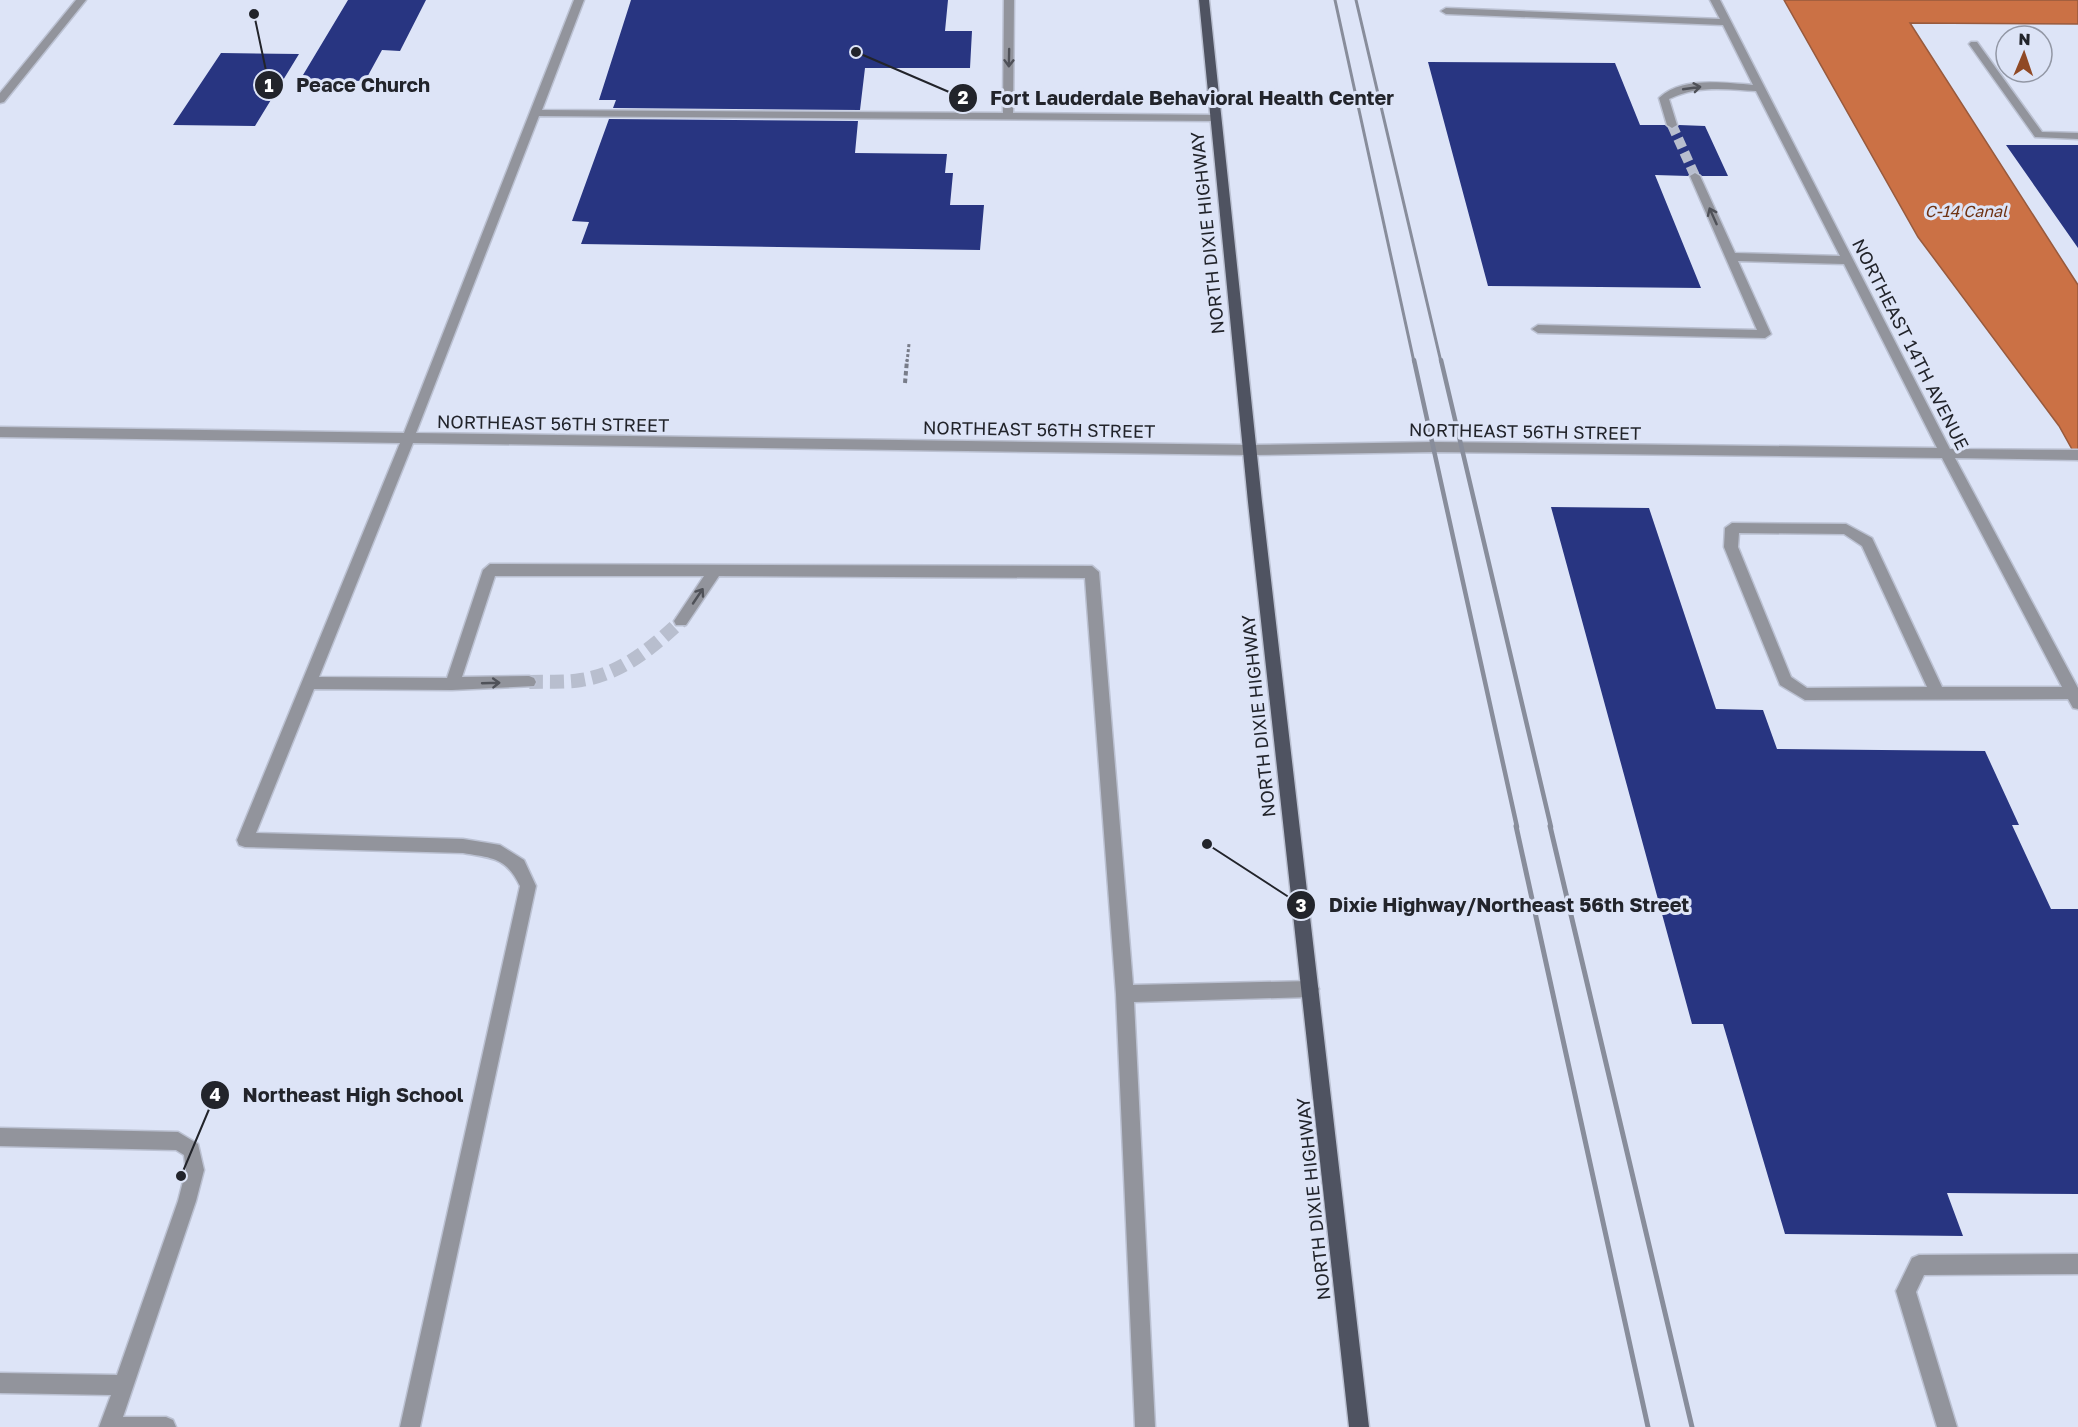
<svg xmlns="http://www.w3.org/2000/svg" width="2078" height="1427" font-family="'Golos Text',sans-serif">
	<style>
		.water { fill: #cb7145; stroke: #985a3d; stroke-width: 1.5 }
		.building { fill: #283581 }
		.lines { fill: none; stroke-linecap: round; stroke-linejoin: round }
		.minor-tunnel-far1 { stroke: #b8bece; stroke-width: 10; stroke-dasharray: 10 5; stroke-linecap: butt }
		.minor-tunnel { stroke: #b8bece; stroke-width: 14; stroke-dasharray: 14 7; stroke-linecap: butt }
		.minor-casing { stroke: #bbc1d2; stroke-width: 3 }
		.major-casing { stroke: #bbc1d2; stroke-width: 3 }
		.path-far1 { stroke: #787c89; stroke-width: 3; stroke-dasharray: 3 2; stroke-linecap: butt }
		.path { stroke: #787c89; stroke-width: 4; stroke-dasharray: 4.5 3; stroke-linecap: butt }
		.minor { fill: #92949c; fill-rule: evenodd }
		.major { fill: #4f5361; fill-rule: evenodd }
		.rail-far2 { stroke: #888d9b; stroke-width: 3 }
		.rail-far1 { stroke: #888d9b; stroke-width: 4.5 }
		.rail { stroke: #888d9b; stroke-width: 5 }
		.oneway { stroke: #4f5158 }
		.labels { text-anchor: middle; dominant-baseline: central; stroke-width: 6; stroke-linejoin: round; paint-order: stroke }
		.far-water-label { font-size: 16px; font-style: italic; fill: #6f3313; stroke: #dde4f7 }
		.street-label { font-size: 18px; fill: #22242b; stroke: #dde4f7 }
		.leader { fill: none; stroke: #22242b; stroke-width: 2 }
		.callout-dot { fill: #22242b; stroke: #dde4f7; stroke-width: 2 }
		.mark-label { font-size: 18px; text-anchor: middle; font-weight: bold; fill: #fff }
		.callout-label { font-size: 20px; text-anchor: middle; font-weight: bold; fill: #22242b; stroke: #dde4f7; stroke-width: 6; stroke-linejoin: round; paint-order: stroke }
	</style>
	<rect width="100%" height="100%" fill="#dde4f7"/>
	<path class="water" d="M1784 0H2078V24L1910 23 2078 285V460L2059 426 1918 237Z"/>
	<path class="building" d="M348 0H426L400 51 382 50 365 81 300 80Z
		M631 0H948L945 31H972L970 68H865L860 110 613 108 616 100H599Z
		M221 53 299 54 255 126 173 125Z
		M1428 62 1615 63 1640 125H1665L1671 130 1679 125 1705 126 1728 176H1702L1696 171 1688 176 1655 175 1701 288 1488 286Z
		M609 119 858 121 855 153 947 154 945 173H953L950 205H984L980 250 581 244 589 222 572 221Z
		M2006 145H2078V248Z
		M1551 507 1649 508 1716 709 1763 710 1777 749 1985 751 2019 825H2012L2051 909H2078V1194L1947 1193 1963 1236 1785 1234 1723 1024H1692Z"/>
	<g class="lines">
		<path class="minor-tunnel-far1" d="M1672 125 1695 176"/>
		<path class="minor-tunnel" d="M529 682C546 681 564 683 581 680 621 674 652 648 681 621"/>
		<g class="minor-casing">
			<path id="minor" d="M76 0H86L4 102 0 103V93Z
				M574 0H584L542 110 1003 113 1004 0H1014L1013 113 1216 115 1221 118 1216 121 539 116 416 433 1250 445 1433 442 1937 448 1844 264 1738 261 1771 334 1765 338 1538 333 1532 329 1538 325 1757 330 1690 176 1695 173 1700 176 1735 253 1840 256 1756 91C1727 89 1696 85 1669 99L1677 125 1672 128 1667 125 1659 98C1682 76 1724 83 1753 85L1723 25 1446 14 1441 11 1446 8 1720 19 1710 0H1720L1950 449 2078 450V460L1955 458 2078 688V709L2073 708 2068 699 1805 700 1780 685 1724 547 1725 528 1732 523 1846 524 1872 538 1942 687H2062L1942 458 1433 452 1250 455 413 443 319 677 447 678 483 570 490 564 1092 566 1099 572 1133 985 1310 981 1316 983 1319 989 1316 995 1310 997 1134 1002 1155 1427H1135L1116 994 1085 578 719 576 686 625H676L674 621 704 576H495L462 677 529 676 534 678 536 682 534 686 452 690 314 689 256 833 463 839 500 845 524 860 536 886 420 1427H400L520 886C506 857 492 858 463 853L245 847 239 845 237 840 400 443 0 437V427L404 433ZM1739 533 1844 534 1862 546 1927 687 1807 688 1791 677 1738 547Z
				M1971 42H1977L2042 132 2078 133V139L2035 137 1969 44Z
				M0 1128 178 1132 198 1144 204 1170 196 1201 123 1417H166L173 1420 176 1427H99L111 1395 0 1393V1373L117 1375 178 1201 186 1170 184 1155 176 1150 0 1146Z
				M2078 1254V1274L1924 1275 1916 1292 1957 1427H1937L1896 1291 1912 1258 1919 1255Z"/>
		</g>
		<g class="major-casing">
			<path id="major" d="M1199 0H1209L1262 502 1369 1427H1349L1248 502Z"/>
		</g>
		<path class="path-far1" d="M907 362 909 344"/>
		<path class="path" d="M905 383 907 360"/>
		<use href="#minor" class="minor"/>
		<use href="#major" class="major"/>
		<path class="rail-far2" d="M1335 0 1414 362
			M1356 0 1441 362"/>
		<path class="rail-far1" d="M1414 360 1517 827
			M1441 360 1551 827"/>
		<path class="rail" d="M1516 826 1648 1427
			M1550 826 1692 1427"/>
	</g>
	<defs><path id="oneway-shaft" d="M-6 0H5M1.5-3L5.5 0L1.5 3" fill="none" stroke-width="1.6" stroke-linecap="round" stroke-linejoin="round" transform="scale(1.5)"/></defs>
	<g class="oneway">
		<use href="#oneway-shaft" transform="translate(1009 58) rotate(91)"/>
		<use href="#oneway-shaft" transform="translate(1692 88) rotate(-8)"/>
		<use href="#oneway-shaft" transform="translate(1713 216) rotate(-114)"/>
		<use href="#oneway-shaft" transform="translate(698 596) rotate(-56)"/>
		<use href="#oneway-shaft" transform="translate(491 683) rotate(-2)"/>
	</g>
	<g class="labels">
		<g class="far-water-label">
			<text x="1966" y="211">C-14 Canal</text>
		</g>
		<g class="street-label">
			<text transform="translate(1207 233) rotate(-96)">NORTH DIXIE HIGHWAY</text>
			<text transform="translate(1911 344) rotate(63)">NORTHEAST 14TH AVENUE</text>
			<text transform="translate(553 423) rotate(1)">NORTHEAST 56TH STREET</text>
			<text transform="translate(1039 429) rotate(1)">NORTHEAST 56TH STREET</text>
			<text transform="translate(1525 431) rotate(1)">NORTHEAST 56TH STREET</text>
			<text transform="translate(1258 716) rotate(-96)">NORTH DIXIE HIGHWAY</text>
			<text transform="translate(1313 1199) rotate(-96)">NORTH DIXIE HIGHWAY</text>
		</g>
	</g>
	<path class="leader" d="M254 14L269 85M856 52L963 98M1207 844L1301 905M181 1176L215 1095"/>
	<g class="callout-dot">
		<circle cx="254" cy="14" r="6"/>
		<circle cx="856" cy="52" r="6"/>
		<circle cx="1207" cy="844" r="6"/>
		<circle cx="181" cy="1176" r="6"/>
		<circle cx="269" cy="85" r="15"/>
		<circle cx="963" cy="98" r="15"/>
		<circle cx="1301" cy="905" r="15"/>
		<circle cx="215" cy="1095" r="15"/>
	</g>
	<g class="mark-label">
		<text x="269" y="92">1</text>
		<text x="963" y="104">2</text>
		<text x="1301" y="912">3</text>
		<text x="215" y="1101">4</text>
	</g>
	<g class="callout-label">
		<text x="363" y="92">Peace Church</text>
		<text x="1192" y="105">Fort Lauderdale Behavioral Health Center</text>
		<text x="1509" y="912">Dixie Highway/Northeast 56th Street</text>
		<text x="353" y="1102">Northeast High School</text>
	</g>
	<g transform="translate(2024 54) rotate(2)"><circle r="28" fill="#dde4f7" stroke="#9297a5" stroke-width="1.5"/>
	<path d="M0-4.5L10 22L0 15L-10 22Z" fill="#904925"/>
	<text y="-9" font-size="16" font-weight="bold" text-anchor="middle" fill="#22242b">N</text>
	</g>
</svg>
